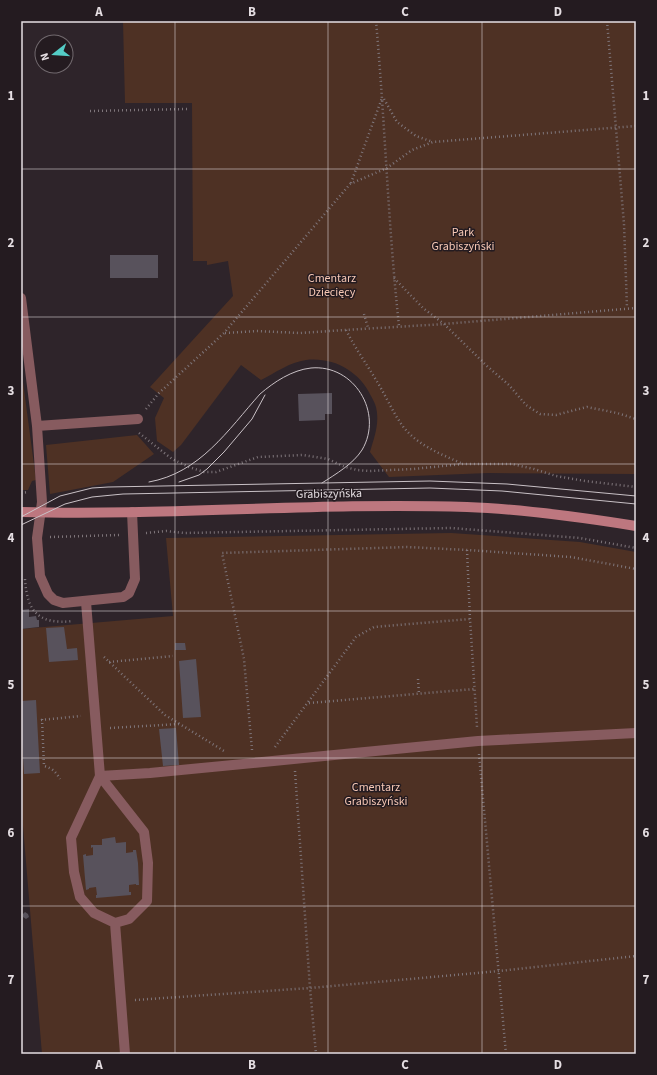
<svg xmlns="http://www.w3.org/2000/svg" width="657" height="1075" font-family="'Source Sans 3',sans-serif">
	<style>
		.green { fill: #4e3124 }
		.building { fill: #58525c }
		.lines { fill: none; stroke-linecap: round; stroke-linejoin: round }
		.path { stroke: #7f767b; stroke-width: 2.5; stroke-dasharray: 1 3; stroke-linecap: butt }
		.service { stroke: #875b5f; stroke-width: 10 }
		.pedestrian { stroke: #875b5f; stroke-width: 10 }
		.secondary { stroke: #bd777f; stroke-width: 10 }
		.tram { stroke: #c9c1c6; stroke-width: 1 }
		.grid { fill: none; stroke: #e5dee2; stroke-width: 1; stroke-opacity: 0.55 }
		.labels { text-anchor: middle; dominant-baseline: central; stroke-width: 3; stroke-linejoin: round; paint-order: stroke }
		.park-label { font-size: 12px; fill: #f7c8b5; stroke: #241b20 }
		.street-label { font-size: 12px; fill: #e5dee2; stroke: #241b20 }
		.neatline { fill: none; stroke: #e5dee2; stroke-width: 1.5 }
		.grid-label { font-size: 13px; text-anchor: middle; font-weight: bold; fill: #e5dee2 }
	</style>
	<rect width="100%" height="100%" fill="#2e242a"/>
	<path class="green" d="M123 21H636V474L488 473 389 477 370 452C374 438 380 423 376 407 375 403 373 400 371 396 359 371 334 357 306 360 290 362 275 373 261 380L241 365 181 445 173 452 157 441 155 418 164 398 150 387 233 296 228 261 207 265V261H193L192 103H125Z
		M21 367 36 480 32 481 28 490H21Z
		M137 435 154 454 113 482 50 494 46 445Z
		M451 533 580 542 636 552V1054H42L21 802V629L173 616 166 538Z"/>
	<path class="building" d="M110 255H158V278H110Z
		M332 393V414H325V420L299 421 298 394Z
		M29 609V617L36 616 37 620H39V627L21 629V610Z
		M64 627 67 649 77 648 78 660 49 662 46 628Z
		M175 643H185L186 650H175Z
		M196 659 201 717 183 718 179 661Z
		M36 700 40 773 24 774 21 727V701Z
		M176 728 179 765 163 766 159 729Z
		M115 837 116 843 126 842V853L133 852V850H136L138 863 139 885H136V884L129 885V892H131V895L96 898V895H97L96 887 89 888V889L86 890 83 855 86 854V856L93 855V847L91 848V845H102V839Z
		M25 912 28 914 29 917 26 919 23 917V914Z"/>
	<g class="lines">
		<path class="path" d="M376 21C385 122 388 224 399 326
			M607 21 624 224 627 308
			M384 99 397 122 416 136 433 142
			M90 111 188 109
			M351 183 382 98
			M394 278 423 308 444 324 487 366 509 385 526 405 540 414 556 415 587 407 617 413 636 419
			M364 314 368 328
			M346 330C355 348 366 363 376 380 385 394 392 411 402 425 416 445 441 454 463 464
			M225 333 256 331 300 333 346 330 444 324 636 308
			M146 409 159 393 224 333 350 184 387 168 412 150 433 142 636 126
			M139 433 172 459 189 467 204 472H216L258 457 303 455 328 459 345 467 357 470 369 471 413 469 463 464H512L534 469 556 476 585 481 636 487
			M21 493 28 492
			M146 533 166 531 184 533 451 528 580 538 636 548
			M50 537 119 535
			M467 550 470 619 477 727
			M25 579C27 612 39 625 73 621
			M104 657 165 715 224 751
			M109 662 173 656
			M418 679 419 694
			M309 703 474 689
			M42 719 44 766C52 768 56 772 60 779
			M41 720 81 716
			M110 728 179 724
			M275 747 356 637 374 627 470 619
			M252 750 244 659 222 553 407 547 467 550 571 557 636 569
			M479 754 506 1054
			M295 771 310 988 316 1054
			M135 1000 310 988 499 971 636 956"/>
		<path class="service" d="M21 298 37 426 42 502 37 538 39 563 40 576 48 594 54 600 63 603 123 597 129 593 135 579 132 512
			M37 426 138 419"/>
		<path class="pedestrian" d="M86 602 100 776 71 838 74 872 80 897 94 913 115 923 129 919 147 901 148 863 144 832 100 776
			M100 776 150 773 478 741 636 733
			M115 923 125 1054"/>
		<path class="secondary" d="M21 512C170 516 318 502 467 507 523 509 580 517 636 526"/>
		<path class="tram" d="M149 482C200 473 228 430 260 394 274 382 292 370 311 368 354 364 384 413 362 450 353 464 336 474 322 483
			M179 482 199 475 207 469 224 452 252 419 265 395
			M21 517 60 496 92 488 108 487 430 481 507 484 636 496
			M21 525 65 504 92 497 123 494 430 488 502 491 636 504"/>
	</g>
	<path class="grid" d="M175 21V1054M328 21V1054M482 21V1054M21 169H636M21 317H636M21 464H636M21 611H636M21 758H636M21 906H636"/>
	<g class="labels">
		<g class="park-label">
			<text x="463" y="232">Park<tspan x="463" dy="14">Grabiszyński</tspan></text>
			<text x="332" y="278">Cmentarz<tspan x="332" dy="14">Dziecięcy</tspan></text>
			<text x="376" y="787">Cmentarz<tspan x="376" dy="14">Grabiszyński</tspan></text>
		</g>
		<g class="street-label">
			<text transform="translate(329 494) rotate(-1)">Grabiszyńska</text>
		</g>
	</g>
	<rect width="657" height="1075" fill="none" stroke="#241b20" stroke-width="44"/>
	<g transform="translate(54 54) rotate(253)"><circle r="19" fill="#241b20" stroke="#71696e"/>
	<path d="M0-3L7 15L0 10L-7 15Z" fill="#54cdc6"/>
	<text y="-6" font-size="11" font-weight="bold" text-anchor="middle" fill="#e5dee2">N</text>
	</g>
	<rect x="22" y="22" width="613" height="1031" class="neatline"/>
	<g class="grid-label">
		<text x="99" y="16">A</text>
		<text x="252" y="16">B</text>
		<text x="405" y="16">C</text>
		<text x="558" y="16">D</text>
		<text x="11" y="100">1</text>
		<text x="646" y="100">1</text>
		<text x="11" y="247">2</text>
		<text x="646" y="247">2</text>
		<text x="11" y="395">3</text>
		<text x="646" y="395">3</text>
		<text x="11" y="542">4</text>
		<text x="646" y="542">4</text>
		<text x="11" y="689">5</text>
		<text x="646" y="689">5</text>
		<text x="11" y="837">6</text>
		<text x="646" y="837">6</text>
		<text x="11" y="984">7</text>
		<text x="646" y="984">7</text>
		<text x="99" y="1069">A</text>
		<text x="252" y="1069">B</text>
		<text x="405" y="1069">C</text>
		<text x="558" y="1069">D</text>
	</g>
</svg>
